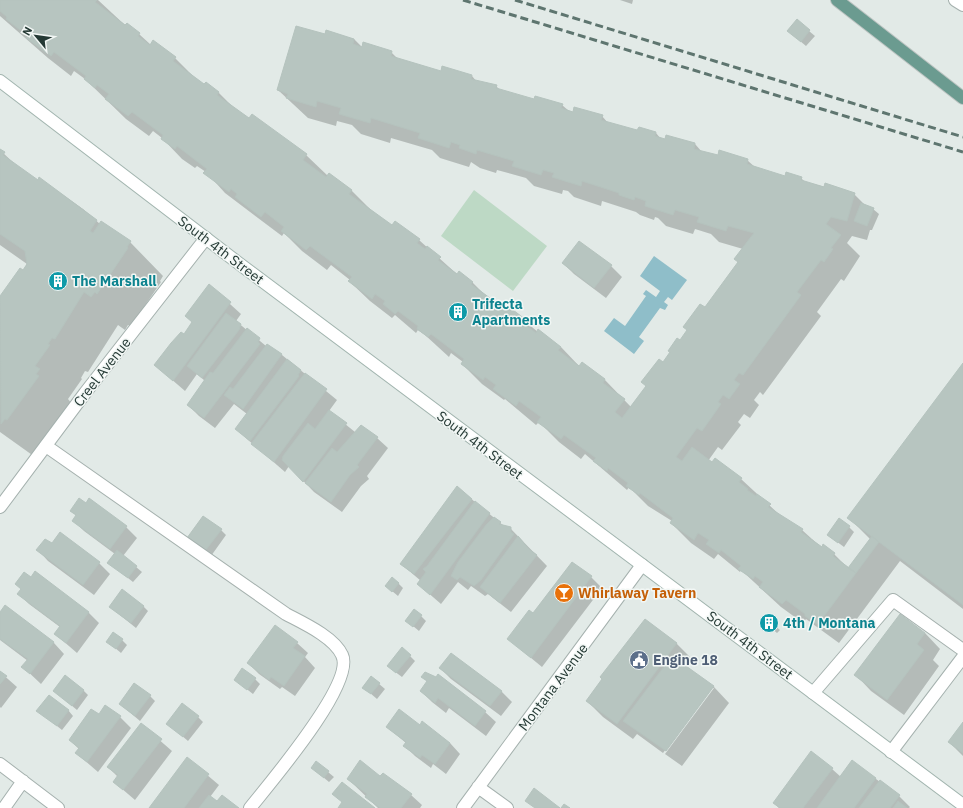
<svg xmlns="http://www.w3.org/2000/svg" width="963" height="808" font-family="'IBM Plex Sans',sans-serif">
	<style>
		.green { fill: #bdd9c5 }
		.water { fill: #8fbec9 }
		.shadow { fill: #0003 }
		.building { fill: #b7c5c0; stroke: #b5c3be }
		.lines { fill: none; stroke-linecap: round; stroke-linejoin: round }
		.service-casing { stroke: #a5b1ae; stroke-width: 14 }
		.minor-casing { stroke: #a5b1ae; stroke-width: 14 }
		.secondary-casing { stroke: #a2b5af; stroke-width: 14 }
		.primary-casing { stroke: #bdc4c2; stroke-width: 14 }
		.service { stroke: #fff; stroke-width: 12 }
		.minor { stroke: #fff; stroke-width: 12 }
		.secondary { stroke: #fff; stroke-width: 12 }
		.primary { stroke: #6b9b90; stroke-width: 12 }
		.rail { stroke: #5e756f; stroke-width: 3; stroke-dasharray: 8 4; stroke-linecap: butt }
		.labels { text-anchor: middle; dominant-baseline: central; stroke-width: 3; stroke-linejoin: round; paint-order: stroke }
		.street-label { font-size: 14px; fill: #243934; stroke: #f2f7f5 }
		.culture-label { font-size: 14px; font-weight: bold; fill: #0d838f; stroke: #f2f7f5; text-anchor: start }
		.food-label { font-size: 14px; font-weight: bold; fill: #c56008; stroke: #f2f7f5; text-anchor: start }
		.service-label { font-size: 14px; font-weight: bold; fill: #4e5e75; stroke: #f2f7f5; text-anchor: start }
	</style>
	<rect width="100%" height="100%" fill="#e2eae7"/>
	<path class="green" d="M474 190 547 246 513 291 441 236Z"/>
	<path class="water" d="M654 256 687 280 672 300 668 297 664 302 668 305 665 310 660 308 639 337 644 341 634 354 604 331 614 318 625 326 646 296 643 294 646 290 656 297 660 291 640 276Z"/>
	<path class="shadow" d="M0 0H98L126 26 139 34 151 45 175 58 195 78 204 85 206 84 219 93 234 108 249 119 252 115 306 155 328 176 351 190 372 211 392 227 419 240 458 275 472 282 488 298 503 309 505 305 538 332 561 347 580 367 582 363 605 380 631 407 739 263 743 249 719 242 711 234 695 229 693 234 666 226 658 218 655 217 654 220 640 215 636 212 602 201 601 206 574 197 568 191 563 190 562 194 534 186 526 178 497 170 496 173 480 168 471 162 469 167 440 158 432 150 391 138 390 143 361 134 352 125 337 121 336 126 308 118 278 90 325 35 326 31 354 39 363 48 391 52 398 59 442 72 443 67 472 76 477 82 496 86 501 91 534 100 562 105 569 111 574 113 602 116 608 123 638 131 639 128 656 133 661 139 695 144 702 152 718 157 747 160 756 168 785 177 801 178 805 182 854 194 866 206 873 209 879 214 872 230H870L867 240 852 236 847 243 860 256 844 281 841 279 817 312 821 316 763 395 760 392 754 400 759 405 750 418 744 414 738 422 741 425 722 450 718 447 708 461 741 479 782 517 802 530 822 548 834 554 849 569 871 540 849 518 963 365V609L900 561 839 643 806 619 803 623 781 607 741 570 740 572 718 554 714 559 691 543 671 523 672 521 648 506 629 487 627 490 585 454 581 459 559 442 539 422 536 425 505 399 504 400 482 384 462 364 463 362 451 353 449 357 425 335 418 330 416 333 395 315 392 318 370 301 349 281 350 280 331 265 327 270 302 251 284 233 282 236 225 193 206 172 197 166 195 168 182 159 162 138 153 131 149 136 126 119 85 79 74 71 71 76 48 58 0 16Z
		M620 0H633L632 4Z
		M809 31 815 36 806 46 794 36Z
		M0 150 20 169 38 181 40 179 83 209 100 224 130 242 163 276 160 281 161 282 131 326 128 325 125 330 118 325 88 372 85 371 81 378 82 379 68 399 72 404 35 457 0 432V298L20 269 23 271 27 264 0 245Z
		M563 263 611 266 622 277 606 298 574 274Z
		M209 285 241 314 236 321 266 346 282 355 337 400 329 411 355 432 377 438 388 448 367 476 369 479 361 486 342 512 314 492 289 466 285 472 247 439 237 429 247 414 234 404 215 428 199 416 188 405 205 381 197 374 185 391 155 365 184 335 193 322Z
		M457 487 504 526 510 528 547 566 511 612 488 594 485 596 471 586 468 590 458 582 441 604 418 584 421 581 401 564Z
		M90 499 126 527 137 538 123 556 142 572 133 582 109 563 115 554 84 531 73 520 77 516 71 511 86 504Z
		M849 527 854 532 844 547 828 535Z
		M221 530 226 535 211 556 193 543Z
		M52 545 99 563 110 574 94 595 48 561 38 550Z
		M35 573 89 613 99 623 77 653 55 634 60 627 29 604 19 594Z
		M591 577 602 588 542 667 508 639 534 615Z
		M398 583 403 588 398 596 392 591Z
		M143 606 148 611 136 628 110 607Z
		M5 607 54 643 64 654 41 684 23 667 28 661 0 640V614Z
		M421 616 426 621 419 631 407 621Z
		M766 619 780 630 777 633 764 622Z
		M645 621 677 644 692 659 686 668 714 687 729 703 682 766 665 754 714 688H712L663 753 637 734 633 739 603 717 587 701Z
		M925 633 940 649 933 660 939 666 904 715 871 691 856 675Z
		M122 640 127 645 121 653 108 642Z
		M297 643 308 653 305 657 315 668 295 696 282 687 280 689 259 674 248 663Z
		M410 656 415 661 402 677 394 671Z
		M440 668 501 691 512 702 501 716 451 679Z
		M0 672 17 687 1 708 0 707Z
		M371 677 385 689 377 699 363 687Z
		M423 677 485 712 496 722 486 736 449 708 446 713 432 702 421 691 428 682Z
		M255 679 260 684 253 694 235 680Z
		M83 690 88 695 77 710 54 691Z
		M150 696 155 701 140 721 120 704Z
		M68 710 73 716 62 730 38 711Z
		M99 715 120 717 131 728 98 772 76 753 79 749 70 740Z
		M198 717 203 722 188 741 168 724Z
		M141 724 172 751 135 800 114 782 118 777 108 767Z
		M963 724V756L949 742Z
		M420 726 450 743 460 754 446 774 433 764 431 768 415 756 405 746 406 743 387 727Z
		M187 758 219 785 210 797 217 803 238 808H150Z
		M316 762 334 777 329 782 312 768Z
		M853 762 899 796 910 807 909 808H779L774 803 832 769 841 777Z
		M381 777 411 795 422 805 420 808H378L348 779Z"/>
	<path class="building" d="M0 0H97L95 2 125 25 127 23 140 33 138 36 150 45 153 40 176 57 173 61 204 84 206 82 219 92 217 95 249 118 252 114 307 154 303 160 326 177 329 173 352 190 349 194 392 225 395 221 420 239 417 243 425 249 427 246 441 257 438 260 457 274 459 271 473 282 471 284 502 307 505 304 529 322 527 326 536 333 538 329 561 347 558 350 579 366 582 362 605 379 603 383 625 399 615 412 622 418 646 386 641 382 659 359 663 362 670 352 668 351 677 338 680 340 687 330 683 327 700 304 705 307 738 262 734 259 754 233 728 226 726 231 697 222 699 217 675 210 673 215 645 206 646 201 635 197 634 200 619 195V193L582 181 581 186 552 177 554 173 543 170 541 175 512 166 514 161 477 150 476 154 459 148 460 145 451 142 449 148 418 138 420 133 371 118 370 123 339 114 341 108 317 101 316 107 286 98 288 94 277 90 296 26 325 34 326 30 354 39 353 44 362 47 363 42 392 51 391 56 441 71 442 66 472 75 471 79 497 85 496 88 534 99 535 96 563 104 561 108 573 112 574 107 603 115 601 120 637 130 639 127 656 132 655 136 665 139 666 135 695 143 694 149 718 155 719 150 748 159 747 164 785 176 786 172 802 177 801 180 824 187 825 183 855 193 847 221 831 217 826 224 841 235 831 248 833 249 824 262 821 260 797 292 801 295 743 375 739 373 734 380 740 384 729 399 723 395 718 402 721 404 702 431 697 428 676 457 682 461 692 447 712 462 715 458 742 478 739 482 748 489 747 490 756 496 757 494 771 504 768 507 803 529 801 532 822 547 823 544 835 553 833 556 856 573 819 623 816 624 805 616V614L786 600 782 604 759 587 763 582 755 576 753 579 738 569 741 566 721 550 719 553 706 544 709 540 698 533 694 540 670 523 673 518 640 493 639 495 626 486 628 483 608 468 607 471 593 461 596 458 564 435 561 439 537 422 541 417 519 401 516 406 493 389 496 385 485 377 483 380 461 364 464 359 431 334 428 337 417 329 418 326 398 311 395 314 383 304 385 301 375 294 372 299 348 281 352 277 310 246 306 250 281 231 284 227 265 212 261 217 235 197 237 194 231 189 229 192 203 173 207 169 177 146 175 149 161 139 163 135 132 112 128 116 105 99 109 94 97 85 95 88 84 79 86 76 54 52 51 56 26 38 30 34 22 27 20 30 6 19 7 17 0 11Z
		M797 19 810 30 801 42 787 31Z
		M0 149 5 152 3 155 38 180 39 177 97 220 90 231 93 233 101 221 131 241 127 247 128 248 97 294 95 292 91 297 84 292 55 339 52 338 48 344 50 345 35 366 40 369 36 374 39 376 7 420 5 419 1 424 0 296 20 268 23 270 27 264 25 251 0 234Z
		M861 203 874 208 867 226 854 221Z
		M579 241 612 265 594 288 562 263Z
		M209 284 231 302 173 381 154 365 171 343 181 332 184 334 192 322 185 316Z
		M226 313 241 324 239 330 202 378 187 366Z
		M247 328 260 338 258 342 260 344 204 418 187 405 210 372 213 373Z
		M267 344 282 354 243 409 224 395 230 387 233 389Z
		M287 359 301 370 298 375 299 376 250 441 235 429Z
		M963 363V605L847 518Z
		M305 373 327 389 274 462 251 444Z
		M329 410 347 423 303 482 282 460 283 456 308 423 315 429Z
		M361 425 378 437 357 465 359 467 350 475 331 502 305 483 332 448 337 452Z
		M457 486 472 499 414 574 400 564Z
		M79 498 86 503 89 498 127 526 110 549 72 521 76 515 70 511Z
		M475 501 490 513 430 595 417 584 426 572 423 569 427 566Z
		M203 516 222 529 205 551 187 538Z
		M494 517 501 522 499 524 511 527V532L514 534 481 580 474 586 460 577 457 580 451 576 458 562 486 525Z
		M839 518 850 526 838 543 827 535Z
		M60 532 100 562 83 585 36 550 45 539 52 543Z
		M518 536 529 549 537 555 500 603 480 587Z
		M872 536 879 542 856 573 848 568Z
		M117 550 137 566 128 578 107 563Z
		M572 562 592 576 531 658 507 639 529 610 533 613Z
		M35 571 89 612 66 643 54 634 60 626 17 594 21 589 15 584 24 572 31 577Z
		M392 577 399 583 392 592 385 586Z
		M122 589 144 606 131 623 109 607Z
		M5 605 54 642 30 674 21 667 28 659 0 639V612Z
		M414 609 422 615 413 627 405 621Z
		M900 614 925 633 917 644 924 650 887 700 854 675Z
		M765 617 775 624 772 628 762 622Z
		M645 619 677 643 617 724 586 701 602 679 600 677Z
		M275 625 298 642 293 648 305 656 284 686 271 677 269 680 247 663Z
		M113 632 123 639 116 649 106 642Z
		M402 647 411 655 396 673 387 666Z
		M451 653 502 691 490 706 439 668Z
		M672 656 714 686 666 751 623 721Z
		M242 668 256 678 247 690 234 680Z
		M0 671 7 676 0 684Z
		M425 672 436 677 438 674 486 711 475 726 438 698 435 703 420 691 427 681 421 677Z
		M65 675 84 690 72 706 53 691Z
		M371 676 380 683 371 694 362 688Z
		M134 683 151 695 135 716 119 704Z
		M49 695 69 710 57 726 36 711Z
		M182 703 199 716 183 737 166 724Z
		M105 705 121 716 87 762 75 753 79 748 69 740 91 709 99 714Z
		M399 709 420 725 422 721 450 743 435 764 422 755 420 758 403 746 406 742 386 727Z
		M963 722V753L948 742Z
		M141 723 162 739 123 790 113 782 118 775 107 767Z
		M811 751 833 768 803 808H780L773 803Z
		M187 757 209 774 184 808H149Z
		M360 760 380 776 383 773 412 794 401 808H380L365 797 367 794 347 779Z
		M852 760 876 778 854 808H817Z
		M316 761 329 771 324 778 311 768Z
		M880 780 900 795 890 808H859Z
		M342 782 375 808H338L342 802 332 794Z
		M534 788 560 808H535L525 801Z
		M209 795 217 801 222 795 239 808H199Z
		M898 801 907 808H893Z
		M564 804 570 808H561Z"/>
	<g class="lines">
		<g class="service-casing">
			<path id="service" d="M955 0 963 5
				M46 446 286 614C303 623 334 637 342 655 356 683 269 784 250 808
				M813 693 893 600 963 650
				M891 752 963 657"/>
		</g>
		<g class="minor-casing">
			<path id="minor" d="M0 507 85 393 206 238
				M0 764 58 808
				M478 787 507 808
				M4 808 23 781
				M463 808 642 565"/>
		</g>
		<g class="secondary-casing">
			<path id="secondary" d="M0 81 237 262 963 805"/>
		</g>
		<g class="primary-casing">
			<path id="primary" d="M837 0 963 98"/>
		</g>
		<use href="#service" class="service"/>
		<use href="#minor" class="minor"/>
		<use href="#secondary" class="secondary"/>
		<use href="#primary" class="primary"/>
		<path class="rail" d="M463 0 963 152
			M515 0 963 137"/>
	</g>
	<defs>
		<g id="building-disc" transform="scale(1)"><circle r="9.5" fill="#0f9aa8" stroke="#f2f7f5"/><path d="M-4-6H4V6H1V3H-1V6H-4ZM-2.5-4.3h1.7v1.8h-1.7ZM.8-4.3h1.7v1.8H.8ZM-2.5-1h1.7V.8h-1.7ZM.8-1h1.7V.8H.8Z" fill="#fff"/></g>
		<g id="bar-disc" transform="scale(1)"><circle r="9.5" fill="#e8710a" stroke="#f2f7f5"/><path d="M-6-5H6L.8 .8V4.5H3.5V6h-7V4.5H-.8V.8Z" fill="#fff"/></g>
		<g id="civic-disc" transform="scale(1)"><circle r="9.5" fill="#5c6f8a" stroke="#f2f7f5"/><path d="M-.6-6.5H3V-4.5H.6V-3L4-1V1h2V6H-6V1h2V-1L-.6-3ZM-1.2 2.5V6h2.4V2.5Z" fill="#fff"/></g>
	</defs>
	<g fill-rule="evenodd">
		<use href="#building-disc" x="58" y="281"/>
		<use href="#building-disc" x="458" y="312"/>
		<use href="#bar-disc" x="564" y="593"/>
		<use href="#building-disc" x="769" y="623"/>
		<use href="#civic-disc" x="639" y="660"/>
	</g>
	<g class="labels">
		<g class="street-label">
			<text transform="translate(221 250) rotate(37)">South 4th Street</text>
			<text transform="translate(102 372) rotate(-52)">Creel Avenue</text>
			<text transform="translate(480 445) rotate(37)">South 4th Street</text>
			<text transform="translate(750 645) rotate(37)">South 4th Street</text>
			<text transform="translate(553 687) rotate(-53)">Montana Avenue</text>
		</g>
		<g class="culture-label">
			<text x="72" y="281">The Marshall</text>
			<text x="472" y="304">Trifecta<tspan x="472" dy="16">Apartments</tspan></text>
			<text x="783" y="623">4th / Montana</text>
		</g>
		<g class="food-label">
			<text x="578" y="593">Whirlaway Tavern</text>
		</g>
		<g class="service-label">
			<text x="653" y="660">Engine 18</text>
		</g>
	</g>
	<g transform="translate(36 36) rotate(299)" stroke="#f2f7f5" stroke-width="3" paint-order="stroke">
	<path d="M0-3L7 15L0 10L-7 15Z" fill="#243934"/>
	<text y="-6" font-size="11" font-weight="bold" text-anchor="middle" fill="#243934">N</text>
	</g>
</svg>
